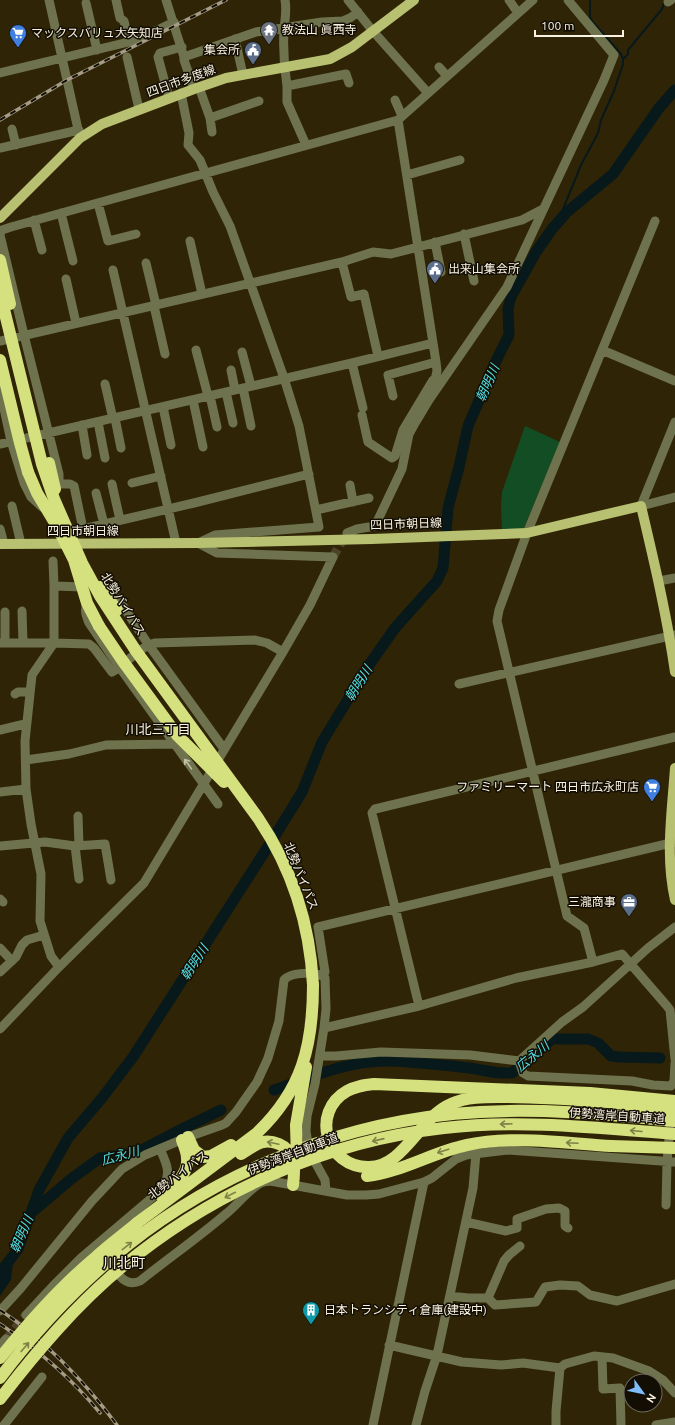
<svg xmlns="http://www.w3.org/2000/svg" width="675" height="1425" font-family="Ubuntu,'Noto Sans JP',sans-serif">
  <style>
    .park { fill: #134d23 }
    .water { fill: #07191a }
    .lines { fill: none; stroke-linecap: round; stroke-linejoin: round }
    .stream { stroke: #07191a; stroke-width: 2 }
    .river { stroke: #07191a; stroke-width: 11 }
    .minor-tunnel { stroke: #4e4328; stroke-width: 9; stroke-dasharray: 9 4.5; stroke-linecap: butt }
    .minor { stroke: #6e734e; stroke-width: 9 }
    .major { stroke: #b8c171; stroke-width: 10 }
    .highway { stroke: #d5e07e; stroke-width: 12 }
    .rail-casing { stroke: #a59c86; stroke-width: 3.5 }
    .rail { stroke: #130e04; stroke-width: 2; stroke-dasharray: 6; stroke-linecap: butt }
    .highway-bridge { stroke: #d5e07e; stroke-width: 12 }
    .oneway { stroke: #c1bfa6 }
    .oneway2 { stroke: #7e8247 }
    .labels { text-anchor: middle; stroke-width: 3; stroke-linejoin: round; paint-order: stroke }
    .poi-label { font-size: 12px; fill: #f9f2e1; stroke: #130e04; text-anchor: start }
    .street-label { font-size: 12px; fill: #f9f2e1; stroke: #130e04 }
    .water-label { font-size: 13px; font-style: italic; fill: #4fe1e7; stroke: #130e04 }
    .neighbourhood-label { font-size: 13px; fill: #f9f2e1; stroke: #130e04 }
    .quarter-label { font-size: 14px; fill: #f9f2e1; stroke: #130e04 }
  </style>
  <rect width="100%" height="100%" fill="#302407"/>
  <path class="park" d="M525,426L560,442L523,530H502L501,506L502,492Z"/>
  <path class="water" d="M18,1249L13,1262L11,1280L0,1296V1270Z"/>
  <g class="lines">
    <path class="stream" d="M623,59L628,54V50L662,9L664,3
      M557,224L581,165L598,133L601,120L614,91L623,64V59L621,54L592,21L590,17V0"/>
    <path class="river" d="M274,1090C311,1077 349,1060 390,1061C416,1062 443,1065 469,1068C483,1070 497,1074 512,1073L552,1039H588L598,1043L611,1056L619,1057L660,1058
      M31,1213L71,1179L100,1158L136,1153L182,1129L221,1110
      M0,1273L18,1249L39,1190L68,1138L102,1098L133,1057L276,834L302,792L322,742L369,665L395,628L437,581L443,568L448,508L459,467L468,426L496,361L509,335L508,309L511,297L536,252L552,229L567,212L613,174L659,108L675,90"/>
    <path class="minor-tunnel" d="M333,557L346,534
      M6,1339L26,1315"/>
    <path class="minor" d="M49,0L80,138
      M116,0L120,18L124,21L129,42
      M166,0L184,57V60L194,89
      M285,0C287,10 285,19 284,29C283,48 284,67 287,86L346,74L349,83
      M348,0L372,30L428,93
      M509,0L518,13
      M668,2L671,0
      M86,3L97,50
      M235,39L243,75
      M127,57L139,109
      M184,57L256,32L322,22L343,21L350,18L358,12
      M439,67L447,76
      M0,73L137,40L174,22
      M287,86V102L306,145
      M199,87L210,118
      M181,93L189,133L188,145L200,160L213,192L230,226L284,378L299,426L319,527L215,535L198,543
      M169,98L158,57L160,53L182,47
      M395,100L402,116
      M398,120L436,362L437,371L433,389
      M12,129L16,145
      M212,132L210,118L259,101
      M0,148L79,130
      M407,175L460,160
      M98,203L108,241L136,234
      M61,213L73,261
      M34,220L42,250
      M0,234L2,230L11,227L398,120L533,0
      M464,234L474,281
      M0,235L24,335L59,474V484L56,487
      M190,241L202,294
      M435,242L441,272
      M342,262L351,297L364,294L378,356
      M146,263L156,305
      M113,270L176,543
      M66,279L76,323
      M154,306L165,354
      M0,341L342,262L373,252L391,254L522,220L543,209
      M196,350L208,396
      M602,350L675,381
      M242,352L251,386
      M352,363L363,408
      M231,370L235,390
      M105,384L113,419
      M243,388L251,426
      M0,390L11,441L24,483L31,497L42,507
      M226,392L233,423
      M210,396L217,427
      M393,396L388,375L436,362
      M193,400L203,447
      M163,407L171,445
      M362,415L368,442L392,458L395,456L403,430L433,380
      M115,418L121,448
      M98,422L105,458
      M82,425L87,455
      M0,444L352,363L433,343
      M132,483L161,476
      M59,484H70L74,486L83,529L194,503L309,474
      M112,484L120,520
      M350,485L353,502
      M96,493L104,524
      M12,506L21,544
      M641,506L675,422
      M641,506L675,497
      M316,510L369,498
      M0,529L4,544
      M347,533L357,529L375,526L402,469L409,434L414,425L429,400L507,287L604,80L614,55L568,0
      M53,561L54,586
      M659,581L675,578
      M102,589L116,597L121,603L148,644L224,749
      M87,603C84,611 86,615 89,623L120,668L218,804
      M22,611L23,643
      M0,643H54L89,644L94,648L112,672C127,664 138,647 155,643L255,640L267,643L283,652
      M5,643V612
      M459,684L675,635
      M15,694L18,692H29
      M0,730L25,724
      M26,760L69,754L106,745L174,744
      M0,792L26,789
      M78,816L79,846
      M0,846L45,842L75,846L105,844L111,880
      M75,846L79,879
      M0,899L3,902
      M0,948L12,961
      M593,962L584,928L567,916L497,621L499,610L527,533L655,221
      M59,967L51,956L40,921L41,874L31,824L26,789L25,741L32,675L54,643V586L83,587
      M0,972L16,957L22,945L27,940L44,935
      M323,976L325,972L318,927L675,842
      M419,1006L372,813L375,809L675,737
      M324,1028L419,1006L516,978L593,962L622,954L667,1006L670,1010L675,1059
      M0,1029L59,967L144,883L283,652L310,605L333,557L217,553L198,543
      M320,1056H336L381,1052L470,1055L519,1061L562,1022L583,1007L648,948L675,927
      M519,1061L523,1073L528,1076L632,1081L653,1085L671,1086L674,1081L675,1063
      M666,1205L667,1162L671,1115
      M466,1222L506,1231L517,1228V1219L546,1209L559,1208L565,1211V1226L568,1228
      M112,1267C119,1276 127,1287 140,1281C169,1258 199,1237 227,1213C236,1206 251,1187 261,1183C266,1181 271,1181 276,1182L347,1195H366L379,1194L424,1182L432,1178L456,1159L466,1155L507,1150L675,1162
      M450,1296L468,1298H488L495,1305L536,1302L545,1287L560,1285L578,1286L590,1295L617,1301L675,1284
      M488,1298L504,1261L509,1255L520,1246
      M0,1311L21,1288L92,1201L122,1169L145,1155L188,1137L222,1125L226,1123L236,1112L257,1082L268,1058L279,1021L284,980C290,972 319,971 325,978L326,1009L324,1028L315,1084L307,1116L306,1131L309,1151L325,1180L326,1191
      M26,1315L53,1286L81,1258L160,1191C172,1175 168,1166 160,1149
      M389,1345L462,1362L501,1365L523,1363L560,1368
      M0,1346L6,1339
      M602,1357L603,1389L620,1388L621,1425
      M4,1425L42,1377
      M373,1425L424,1182
      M416,1425L425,1391L437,1355L473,1188L476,1153
      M556,1425V1411L560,1368L565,1364L594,1356L613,1358L649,1371L663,1380L675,1393
      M656,1425L675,1422"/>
    <path class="major" d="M0,218L80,138L102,124L194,89L226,78L330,59L352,47L414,0
      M0,544L198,543L372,539L527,533L641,506C654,561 667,616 675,672
      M675,768C672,812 665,856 675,900"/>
    <path class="highway" d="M49,463L55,489
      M28,472L37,493L58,528L74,560L87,603L99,626
      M100,587L117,610
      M619,1103C582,1100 545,1097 507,1097C489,1097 468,1096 451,1104C420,1117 404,1167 369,1167C326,1168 310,1112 347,1091C356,1086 364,1085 374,1084L590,1093L675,1101
      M188,1137L194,1150L203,1157L211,1156L231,1145
      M241,1154C248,1150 255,1144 263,1142C268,1141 274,1142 279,1144C296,1151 295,1169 293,1185
      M297,1160L296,1125L306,1067
      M367,1176C402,1172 433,1152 467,1145C512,1135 564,1143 611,1146
      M162,1197C172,1187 189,1175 187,1158C187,1152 184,1146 182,1140
      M137,1223L257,1133C302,1090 313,1046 313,985"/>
    <g class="rail-casing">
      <path id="rail" d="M0,120L67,80L226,0
        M0,1310C46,1341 84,1381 117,1425
        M0,1324C37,1349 72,1379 100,1413"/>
    </g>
    <use href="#rail" class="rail"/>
    <path class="highway-bridge" d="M0,260L10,304
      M0,293L42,464L54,499L82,563L100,596L136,651L258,818C292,868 310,925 313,985
      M0,360L20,443L28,472
      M99,626L122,660L177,735L224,782
      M619,1103L675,1111
      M611,1146L675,1148
      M0,1358C29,1322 61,1286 97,1256C110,1244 124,1234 137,1223
      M0,1378C33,1334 71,1293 112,1258C214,1171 347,1119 480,1112C545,1108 610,1115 675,1121
      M0,1399C37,1351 76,1305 123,1266C214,1191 327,1141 444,1128C521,1119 598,1128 675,1134"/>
  </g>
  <defs><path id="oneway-shaft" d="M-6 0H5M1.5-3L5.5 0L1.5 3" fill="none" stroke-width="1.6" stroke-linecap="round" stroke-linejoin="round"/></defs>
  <use class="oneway" href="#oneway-shaft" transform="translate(188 764) rotate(-126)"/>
  <g class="oneway2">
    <use href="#oneway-shaft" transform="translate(506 1124) rotate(178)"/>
    <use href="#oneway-shaft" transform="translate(636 1131) rotate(-175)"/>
    <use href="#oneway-shaft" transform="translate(378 1140) rotate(167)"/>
    <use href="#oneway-shaft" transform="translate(273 1143) rotate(-168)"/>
    <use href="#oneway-shaft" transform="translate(572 1143) rotate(-177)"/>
    <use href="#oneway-shaft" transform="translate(443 1151) rotate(162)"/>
    <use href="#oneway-shaft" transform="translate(230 1195) rotate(153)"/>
    <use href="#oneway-shaft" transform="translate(127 1246) rotate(-38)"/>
    <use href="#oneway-shaft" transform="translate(25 1347) rotate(-50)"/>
  </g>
  <defs>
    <g id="temple-pin" transform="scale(0.9)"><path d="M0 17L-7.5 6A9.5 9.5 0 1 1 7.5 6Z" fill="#6b7280" stroke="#130e04"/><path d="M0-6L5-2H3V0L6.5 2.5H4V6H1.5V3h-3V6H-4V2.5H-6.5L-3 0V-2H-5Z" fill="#fff"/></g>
    <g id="supermarket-pin" transform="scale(0.9)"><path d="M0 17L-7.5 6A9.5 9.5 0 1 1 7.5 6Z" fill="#3f7fe0" stroke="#130e04"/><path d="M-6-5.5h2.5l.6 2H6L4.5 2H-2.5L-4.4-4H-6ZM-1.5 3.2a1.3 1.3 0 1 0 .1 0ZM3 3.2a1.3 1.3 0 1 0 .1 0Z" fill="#fff"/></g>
    <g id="civic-pin" transform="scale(0.9)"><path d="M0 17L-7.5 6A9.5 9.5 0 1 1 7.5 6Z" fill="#5c6f8a" stroke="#130e04"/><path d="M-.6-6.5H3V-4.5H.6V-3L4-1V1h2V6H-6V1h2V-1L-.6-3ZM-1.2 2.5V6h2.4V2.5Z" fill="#fff"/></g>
    <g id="office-pin" transform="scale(0.9)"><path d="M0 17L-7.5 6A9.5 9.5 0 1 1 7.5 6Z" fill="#5c6f8a" stroke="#130e04"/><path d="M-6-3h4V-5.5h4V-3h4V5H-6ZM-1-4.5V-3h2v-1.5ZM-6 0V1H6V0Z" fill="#fff"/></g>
    <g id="building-pin" transform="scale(0.9)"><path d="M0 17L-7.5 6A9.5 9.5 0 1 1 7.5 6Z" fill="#0f9aa8" stroke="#130e04"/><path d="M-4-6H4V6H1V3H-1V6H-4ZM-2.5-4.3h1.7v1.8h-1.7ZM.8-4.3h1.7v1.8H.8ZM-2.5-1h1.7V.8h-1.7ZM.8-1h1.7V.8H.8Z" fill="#fff"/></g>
  </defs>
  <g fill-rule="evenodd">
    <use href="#temple-pin" x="269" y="30"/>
    <use href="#supermarket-pin" x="18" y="33"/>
    <use href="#civic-pin" x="253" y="50"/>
    <use href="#civic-pin" x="435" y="269"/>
    <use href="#supermarket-pin" x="652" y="787"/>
    <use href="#office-pin" x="629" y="902"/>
    <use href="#building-pin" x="311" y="1310"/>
  </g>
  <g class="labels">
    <g class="poi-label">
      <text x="282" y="34">教法山 眞西寺</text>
      <text x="31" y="37">マックスバリュ大矢知店</text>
      <text x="240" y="54" text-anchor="end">集会所</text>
      <text x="448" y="273">出来山集会所</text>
      <text x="639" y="791" text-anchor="end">ファミリーマート 四日市広永町店</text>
      <text x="616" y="906" text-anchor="end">三瀧商事</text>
      <text x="324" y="1314">日本トランシティ倉庫(建設中)</text>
    </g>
    <g class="street-label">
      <text transform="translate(181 81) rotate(-20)" y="4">四日市多度線</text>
      <text transform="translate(406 524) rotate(-2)" y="4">四日市朝日線</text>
      <text x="83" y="535">四日市朝日線</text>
      <text transform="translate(123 604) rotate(58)" y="4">北勢バイパス</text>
      <text transform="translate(301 876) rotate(68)" y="4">北勢バイパス</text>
      <text transform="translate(617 1116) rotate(4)" y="4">伊勢湾岸自動車道</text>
      <text transform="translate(293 1154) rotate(-21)" y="4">伊勢湾岸自動車道</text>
      <text transform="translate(178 1175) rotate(-37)" y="4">北勢バイパス</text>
    </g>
    <g class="water-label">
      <text transform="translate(487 383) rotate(-66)" y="5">朝明川</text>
      <text transform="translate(358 683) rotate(-58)" y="5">朝明川</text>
      <text transform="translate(194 962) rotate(-57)" y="5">朝明川</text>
      <text transform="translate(532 1056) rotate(-40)" y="5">広永川</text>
      <text transform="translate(120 1155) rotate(-15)" y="5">広永川</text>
      <text transform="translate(21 1234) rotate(-67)" y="5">朝明川</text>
    </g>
    <g class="neighbourhood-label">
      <text x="158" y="734">川北三丁目</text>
    </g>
    <g class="quarter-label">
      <text x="124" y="1268">川北町</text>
    </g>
  </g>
  <g transform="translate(643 1393) rotate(123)"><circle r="19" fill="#130e04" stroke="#6f695c"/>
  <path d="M0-3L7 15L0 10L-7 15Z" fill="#7fbdfa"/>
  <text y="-6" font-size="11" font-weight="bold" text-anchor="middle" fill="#f9f2e1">N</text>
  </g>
  <path d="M535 30v6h88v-6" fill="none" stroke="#f9f2e1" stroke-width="2"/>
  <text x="541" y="30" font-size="12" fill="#f9f2e1" stroke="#130e04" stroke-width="3" paint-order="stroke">100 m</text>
</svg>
